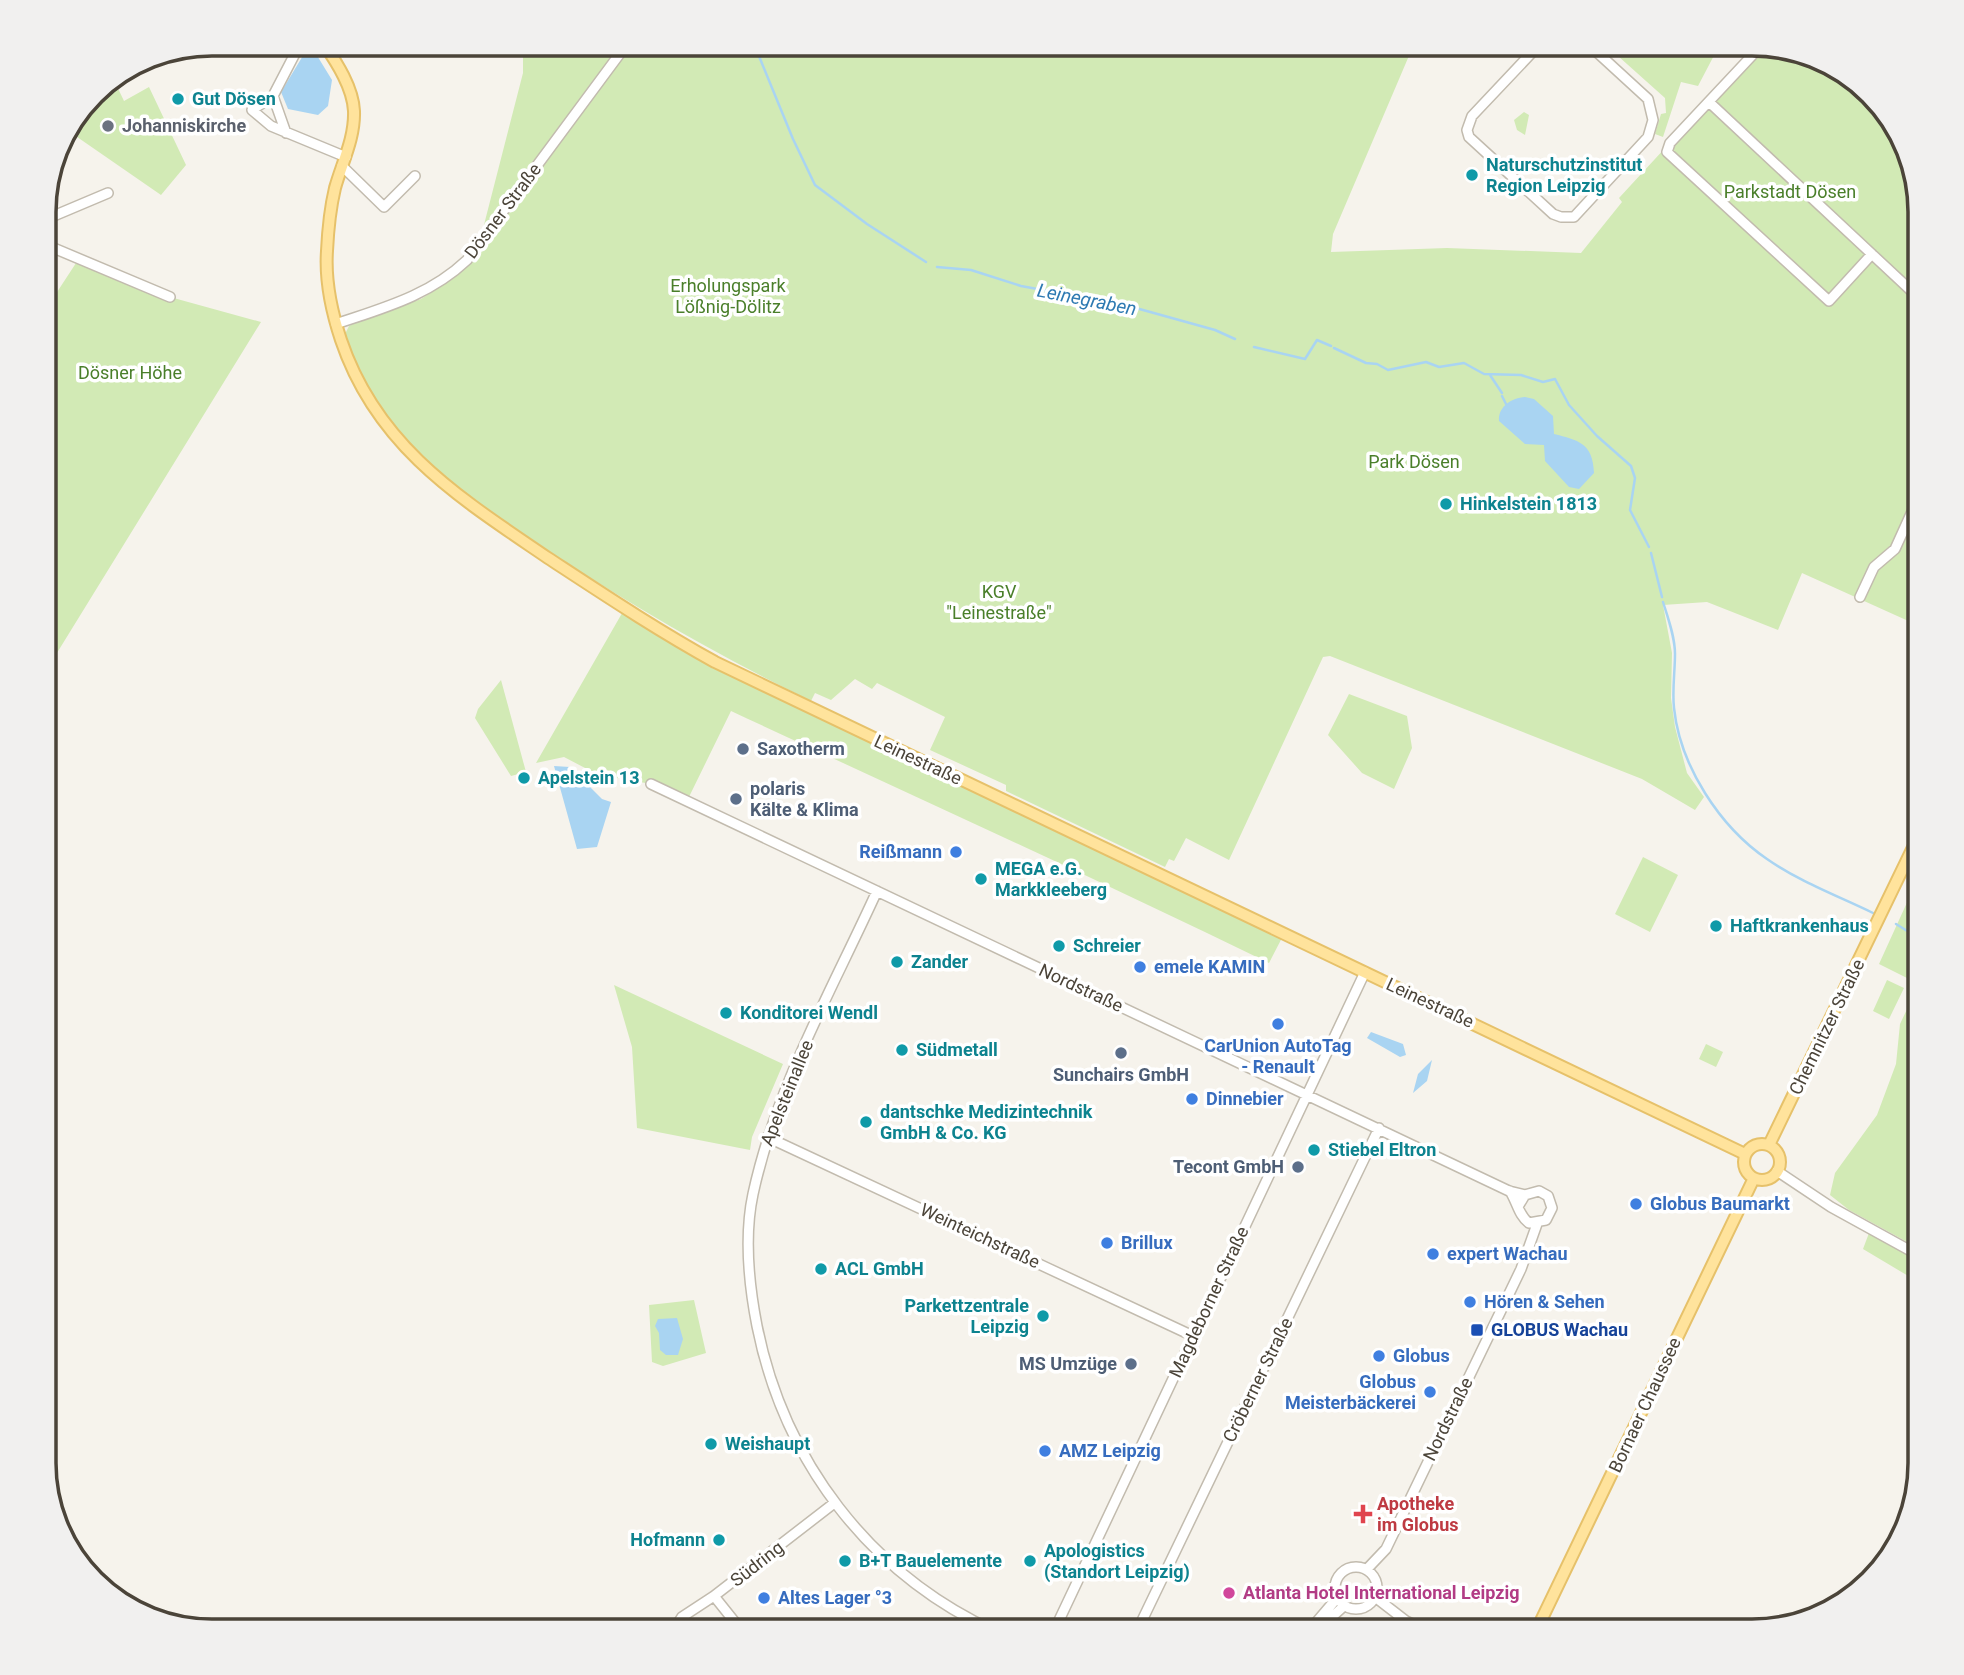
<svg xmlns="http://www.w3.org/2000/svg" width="1964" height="1675" font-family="Roboto,sans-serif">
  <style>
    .green { fill: #d2eab5 }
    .water { fill: #a9d4f2 }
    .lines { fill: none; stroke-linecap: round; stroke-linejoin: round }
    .stream { stroke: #a9d4f2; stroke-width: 2.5 }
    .minor-casing { stroke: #c2bbae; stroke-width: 12 }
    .major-casing { stroke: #e6c16a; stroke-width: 14 }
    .minor { stroke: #fff; stroke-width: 9 }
    .major { stroke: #ffe39c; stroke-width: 10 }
    .culture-dot { fill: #0f9aa8; stroke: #fff; stroke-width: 2.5 }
    .worship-dot { fill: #6b7280; stroke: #fff; stroke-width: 2.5 }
    .service-dot { fill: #5c6f8a; stroke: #fff; stroke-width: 2.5 }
    .shop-dot { fill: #3f7fe0; stroke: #fff; stroke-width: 2.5 }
    .transit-dot { fill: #1a4fb4; stroke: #fff; stroke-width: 2.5 }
    .health-dot { fill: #e0444e; stroke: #fff; stroke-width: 2.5 }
    .hotel-dot { fill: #d1479c; stroke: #fff; stroke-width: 2.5 }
    .labels { text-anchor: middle; stroke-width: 7; stroke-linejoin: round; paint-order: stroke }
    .culture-label { font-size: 18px; font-weight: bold; fill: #0d838f; stroke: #fff; text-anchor: start }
    .worship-label { font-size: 18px; font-weight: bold; fill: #5b616d; stroke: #fff; text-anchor: start }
    .park-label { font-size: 18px; fill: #4a7f2a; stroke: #fff }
    .street-label { font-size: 18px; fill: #4b4439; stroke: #fff }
    .service-label { font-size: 18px; font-weight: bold; fill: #4e5e75; stroke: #fff; text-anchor: start }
    .shop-label { font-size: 18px; font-weight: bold; fill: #366cbe; stroke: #fff; text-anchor: start }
    .transit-label { font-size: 18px; font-weight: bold; fill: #164399; stroke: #fff; text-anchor: start }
    .health-label { font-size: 18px; font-weight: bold; fill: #be3a42; stroke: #fff; text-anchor: start }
    .hotel-label { font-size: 18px; font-weight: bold; fill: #b23c85; stroke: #fff; text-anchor: start }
    .water-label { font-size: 19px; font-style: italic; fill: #2e7ab2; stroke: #fff }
    .rim { fill: none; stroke: #4b4439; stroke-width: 3.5 }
  </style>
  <rect width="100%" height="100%" fill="#f6f3ec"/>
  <path class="green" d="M523,44H1414L1333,234L1331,252L1447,248L1581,253L1622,202L1619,198L1760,45L1816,56L1863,86L1907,147L1920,212V613L1915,624L1802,573L1778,630L1707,602L1663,605L1672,653L1671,698L1675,727L1687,773L1704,797L1695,810L1642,779L1330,656L1323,657L1229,860L1186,838L1174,861L1169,859L1165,867L1006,791V785L930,750L945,717L877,683L872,689L855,679L831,700L815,693L811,701C709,651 614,596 521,532C486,508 448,485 418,455C386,424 352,379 345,334L349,326L357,322L421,299L454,278L477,252L523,73Z
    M1622,44H1720L1698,86L1681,82L1663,137L1655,134L1661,114L1666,113L1665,98L1618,56Z
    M113,78L124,101L149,87L186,165L161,195L67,130L101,86Z
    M1524,112L1529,115L1525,135L1517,130L1514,120Z
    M78,260L170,297L261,322L44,674V312Z
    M625,608L669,637L1284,934L1269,963C1091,876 911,795 731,711L687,801L651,784L618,778L608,780L564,757L536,763Z
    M501,680L526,772L511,776L475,718L478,709Z
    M1349,694L1407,716L1412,748L1394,789L1362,773L1328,735Z
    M1643,857L1678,875L1650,932L1615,914Z
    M1920,874V1249L1849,1210L1830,1195L1835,1173L1877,1115L1896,1064L1900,1024L1919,984L1879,964Z
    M1887,980L1904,988L1889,1019L1873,1011Z
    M614,985L783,1064L752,1137L750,1150L637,1128L632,1047Z
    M1706,1044L1723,1052L1716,1067L1699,1059Z
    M1869,1233L1920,1261V1283L1863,1249Z
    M694,1300L706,1353L663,1366L652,1362L649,1305Z"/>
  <path class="water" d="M313,49L332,80L328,106L318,115L288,109L281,92L304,54Z
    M1525,397L1534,399L1553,416L1554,434C1578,440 1593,443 1594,473L1579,489L1569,487L1545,461L1544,445L1525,444L1499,421C1498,407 1511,398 1525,397Z
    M554,766L570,767L602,799L611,802L597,847L577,849Z
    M1371,1032L1403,1044L1406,1055L1400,1057L1367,1038Z
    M1432,1060L1427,1081L1413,1093L1418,1074Z
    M677,1318L683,1339L678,1355H666L660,1350L659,1333L655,1326L658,1319Z"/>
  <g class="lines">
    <path class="stream" d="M754,44L793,139L815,185L867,224L926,262
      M937,267L971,270L1021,286L1125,305L1215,330L1235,339
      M1254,347L1305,359L1317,340L1331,346
      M1334,348L1366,363L1377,364L1388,370L1426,362L1439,367L1464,363L1484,374L1521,375L1543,382L1555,379L1569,405L1597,436L1631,466L1635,478L1630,510L1649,547
      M1490,375L1502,393
      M1502,396L1506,404
      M1651,553L1662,597
      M1663,602C1668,618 1675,637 1675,654C1675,672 1672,690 1674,708C1680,766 1720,827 1767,859C1800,882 1838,896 1873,913
      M1896,924L1920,939"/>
    <g class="minor-casing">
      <path id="minor" d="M300,44L273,96L252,110L271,126L346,157
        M1540,44L1472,116L1467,130L1469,137L1553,214L1561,217H1574L1648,137L1653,120L1648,99L1588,44
        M1761,46L1670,143L1667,152L1829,301L1872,254
        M273,96L286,133
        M1709,102L1920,299
        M342,166L384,207L415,176
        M44,220L108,193
        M44,244L170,297
        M336,324C383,308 429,296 467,260L627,44
        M1860,597L1874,567L1895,549L1920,494
        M651,784L1509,1191L1525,1195
        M877,891C832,990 776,1087 753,1194C744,1236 749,1285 757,1326C784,1461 869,1573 994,1631
        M767,1137L1193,1336
        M1777,1171L1831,1207L1920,1256
        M1510,1191C1517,1202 1519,1216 1529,1223L1546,1220L1552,1208L1548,1196L1539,1191L1525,1195L1519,1205
        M1335 1588a21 21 0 1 1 42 0a21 21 0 1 1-42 0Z
        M1367,1569L1386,1549L1521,1269L1537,1224
        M1375,1597L1406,1621L1427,1631
        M673,1631L682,1617L714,1596
        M742,1631L714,1596L833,1504
        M1054,1631L1365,972
        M1137,1631L1379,1128
        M1309,1631L1337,1598
        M1316,1631L1344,1606"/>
    </g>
    <g class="major-casing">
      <path id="major" d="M324,44C337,63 353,88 354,111C355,138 342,163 335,188C330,209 328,230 327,251C325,280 332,313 341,340C377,447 460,498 548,558C603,594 657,630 715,662L1745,1154
        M1744 1162a18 18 0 1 1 36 0a18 18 0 1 1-36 0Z
        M1769,1145L1920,833
        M1536,1631L1754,1178"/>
    </g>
    <use href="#minor" class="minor"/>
    <use href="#major" class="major"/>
  </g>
  <g class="culture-dot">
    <circle cx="178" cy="99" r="7"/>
    <circle cx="1472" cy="175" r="7"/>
    <circle cx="1446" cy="504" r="7"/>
    <circle cx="524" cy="778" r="7"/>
    <circle cx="981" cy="879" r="7"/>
    <circle cx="1716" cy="926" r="7"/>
    <circle cx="1059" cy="946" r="7"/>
    <circle cx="897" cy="962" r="7"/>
    <circle cx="726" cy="1013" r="7"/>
    <circle cx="902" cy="1050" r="7"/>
    <circle cx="866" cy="1122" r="7"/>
    <circle cx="1314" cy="1150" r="7"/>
    <circle cx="821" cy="1269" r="7"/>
    <circle cx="1043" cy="1316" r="7"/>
    <circle cx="711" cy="1444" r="7"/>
    <circle cx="719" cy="1540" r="7"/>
    <circle cx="845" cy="1561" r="7"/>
    <circle cx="1030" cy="1561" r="7"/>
  </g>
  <circle class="worship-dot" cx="108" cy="126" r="7"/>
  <g class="service-dot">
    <circle cx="743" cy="749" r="7"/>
    <circle cx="736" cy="799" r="7"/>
    <circle cx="1121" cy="1053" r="7"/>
    <circle cx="1298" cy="1167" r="7"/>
    <circle cx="1131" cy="1364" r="7"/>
  </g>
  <g class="shop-dot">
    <circle cx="956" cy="852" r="7"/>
    <circle cx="1140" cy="967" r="7"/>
    <circle cx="1278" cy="1024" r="7"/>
    <circle cx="1192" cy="1099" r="7"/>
    <circle cx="1636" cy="1204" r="7"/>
    <circle cx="1107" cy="1243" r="7"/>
    <circle cx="1433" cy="1254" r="7"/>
    <circle cx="1470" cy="1302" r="7"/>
    <circle cx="1379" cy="1356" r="7"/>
    <circle cx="1430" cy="1392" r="7"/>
    <circle cx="1045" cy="1451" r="7"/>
    <circle cx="764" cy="1598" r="7"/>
  </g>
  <rect class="transit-dot" x="1470" y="1323" width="14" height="14" rx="3.5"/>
  <path class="health-dot" d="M1359.5 1503.5h7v7h7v7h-7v7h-7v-7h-7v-7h7z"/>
  <circle class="hotel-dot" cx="1229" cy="1593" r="7"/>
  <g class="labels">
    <g class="culture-label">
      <text x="192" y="105">Gut Dösen</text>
      <text x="1486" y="171">Naturschutzinstitut<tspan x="1486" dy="21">Region Leipzig</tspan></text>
      <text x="1460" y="510">Hinkelstein 1813</text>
      <text x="538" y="784">Apelstein 13</text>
      <text x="995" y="875">MEGA e.G.<tspan x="995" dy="21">Markkleeberg</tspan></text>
      <text x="1730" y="932">Haftkrankenhaus</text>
      <text x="1073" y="952">Schreier</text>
      <text x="911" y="968">Zander</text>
      <text x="740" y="1019">Konditorei Wendl</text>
      <text x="916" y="1056">Südmetall</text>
      <text x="880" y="1118">dantschke Medizintechnik<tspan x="880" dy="21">GmbH &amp; Co. KG</tspan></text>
      <text x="1328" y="1156">Stiebel Eltron</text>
      <text x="835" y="1275">ACL GmbH</text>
      <text x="1029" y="1312" text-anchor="end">Parkettzentrale<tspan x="1029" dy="21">Leipzig</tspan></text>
      <text x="725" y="1450">Weishaupt</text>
      <text x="705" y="1546" text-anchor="end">Hofmann</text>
      <text x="1044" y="1557">Apologistics<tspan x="1044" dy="21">(Standort Leipzig)</tspan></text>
      <text x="859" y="1567">B+T Bauelemente</text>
    </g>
    <g class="worship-label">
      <text x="122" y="132">Johanniskirche</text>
    </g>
    <g class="park-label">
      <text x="1790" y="198">Parkstadt Dösen</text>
      <text x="728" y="292">Erholungspark<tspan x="728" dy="21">Lößnig-Dölitz</tspan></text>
      <text x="130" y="379">Dösner Höhe</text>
      <text x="1414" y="468">Park Dösen</text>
      <text x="999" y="598">KGV<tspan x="999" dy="21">"Leinestraße"</tspan></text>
    </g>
    <g class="street-label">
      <text transform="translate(503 211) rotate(-53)" y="6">Dösner Straße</text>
      <text transform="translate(918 760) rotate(25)" y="6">Leinestraße</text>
      <text transform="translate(1081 988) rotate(25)" y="6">Nordstraße</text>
      <text transform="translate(1430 1003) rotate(25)" y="6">Leinestraße</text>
      <text transform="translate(1827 1027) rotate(-64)" y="6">Chemnitzer Straße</text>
      <text transform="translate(787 1093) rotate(-68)" y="6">Apelsteinallee</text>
      <text transform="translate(980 1236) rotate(25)" y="6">Weinteichstraße</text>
      <text transform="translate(1209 1302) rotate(-65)" y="6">Magdeborner Straße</text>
      <text transform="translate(1258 1380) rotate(-64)" y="6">Cröberner Straße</text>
      <text transform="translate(1645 1405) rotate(-65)" y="6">Bornaer Chaussee</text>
      <text transform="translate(1448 1419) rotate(-64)" y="6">Nordstraße</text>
      <text transform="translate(757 1564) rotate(-38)" y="6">Südring</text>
    </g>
    <g class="service-label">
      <text x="757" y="755">Saxotherm</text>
      <text x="750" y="795">polaris<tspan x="750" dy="21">Kälte &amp; Klima</tspan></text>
      <text x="1121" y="1081" text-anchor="middle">Sunchairs GmbH</text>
      <text x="1284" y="1173" text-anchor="end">Tecont GmbH</text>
      <text x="1117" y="1370" text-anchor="end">MS Umzüge</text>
    </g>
    <g class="shop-label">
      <text x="942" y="858" text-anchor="end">Reißmann</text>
      <text x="1154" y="973">emele KAMIN</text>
      <text x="1278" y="1052" text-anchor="middle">CarUnion AutoTag<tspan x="1278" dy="21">- Renault</tspan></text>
      <text x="1206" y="1105">Dinnebier</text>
      <text x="1650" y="1210">Globus Baumarkt</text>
      <text x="1121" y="1249">Brillux</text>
      <text x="1447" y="1260">expert Wachau</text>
      <text x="1484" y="1308">Hören &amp; Sehen</text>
      <text x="1393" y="1362">Globus</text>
      <text x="1416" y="1388" text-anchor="end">Globus<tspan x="1416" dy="21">Meisterbäckerei</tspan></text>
      <text x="1059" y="1457">AMZ Leipzig</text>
      <text x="778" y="1604">Altes Lager °3</text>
    </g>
    <g class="transit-label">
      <text x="1491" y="1336">GLOBUS Wachau</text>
    </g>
    <g class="health-label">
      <text x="1377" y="1510">Apotheke<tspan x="1377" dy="21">im Globus</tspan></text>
    </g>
    <g class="hotel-label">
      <text x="1243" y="1599">Atlanta Hotel International Leipzig</text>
    </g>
    <g class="water-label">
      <text transform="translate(1087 299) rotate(11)" y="7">Leinegraben</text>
    </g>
  </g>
  <path d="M0 0H1964V1675H0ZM212 56H1752A156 156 0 0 1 1908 212V1463A156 156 0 0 1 1752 1619H212A156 156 0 0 1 56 1463V212A156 156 0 0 1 212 56Z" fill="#f1f0ef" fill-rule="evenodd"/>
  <path class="rim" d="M212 56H1752A156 156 0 0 1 1908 212V1463A156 156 0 0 1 1752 1619H212A156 156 0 0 1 56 1463V212A156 156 0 0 1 212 56Z"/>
</svg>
